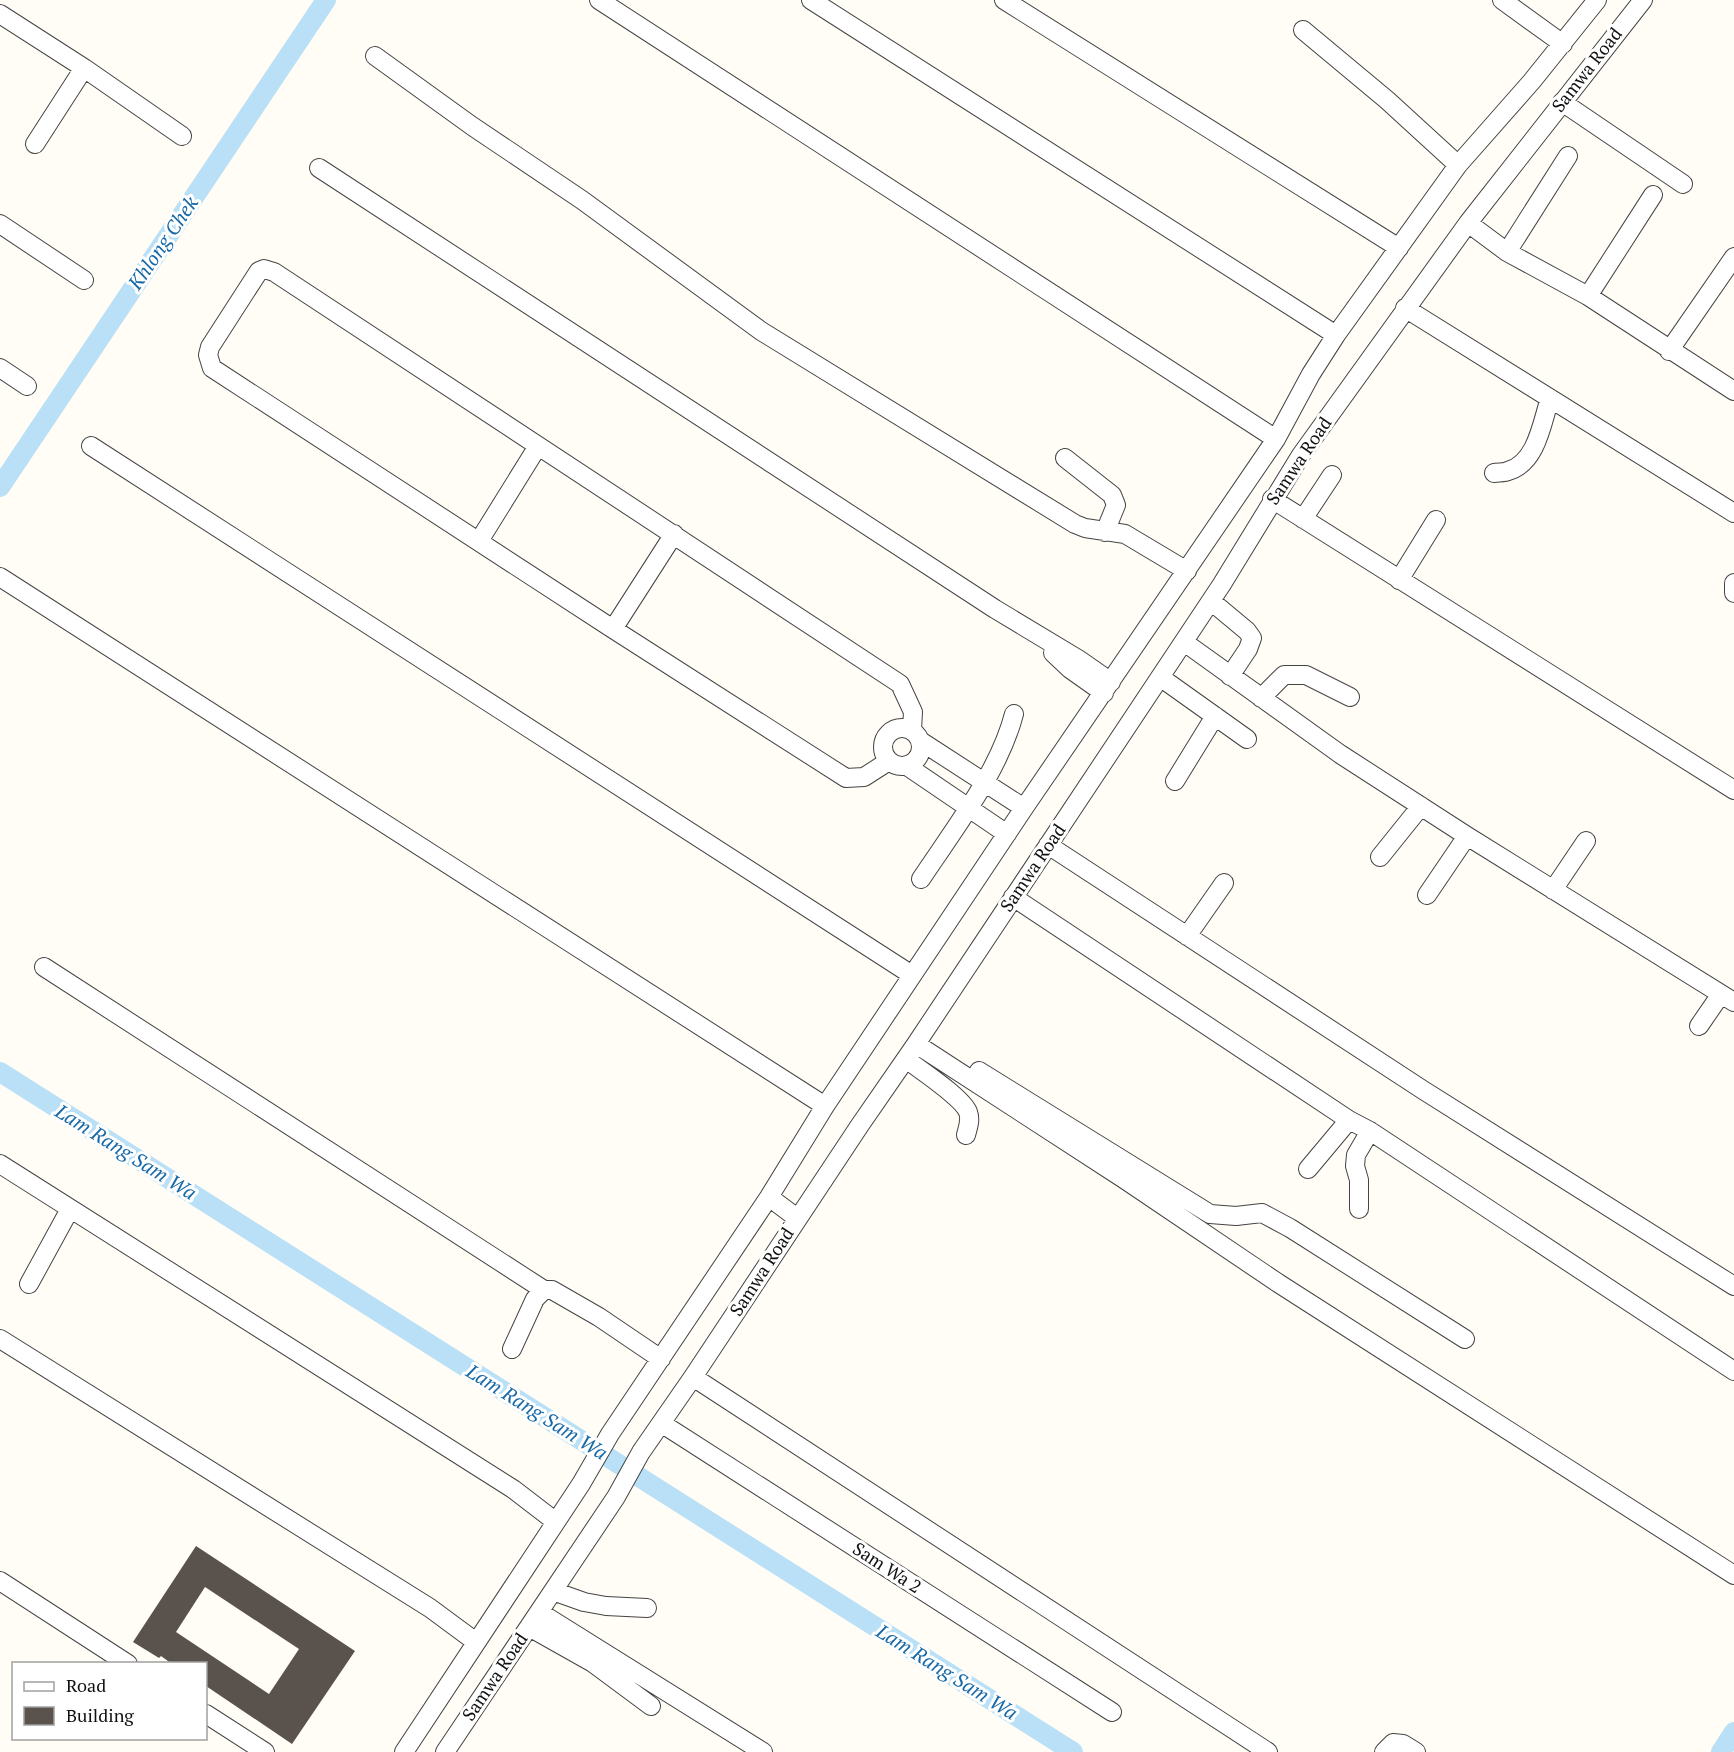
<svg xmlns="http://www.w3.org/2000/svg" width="1734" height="1752" font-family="'PT Serif',serif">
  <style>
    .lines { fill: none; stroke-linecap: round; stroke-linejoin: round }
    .canal { stroke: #b9e0f7; stroke-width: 20 }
    .building { fill: #5a524d; fill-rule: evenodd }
    .minor-casing { stroke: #444; stroke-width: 20 }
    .minor { stroke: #fff; stroke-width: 18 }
    .labels { text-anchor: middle; stroke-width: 6; stroke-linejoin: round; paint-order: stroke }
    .street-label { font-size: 18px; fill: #111; stroke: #fff }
    .water-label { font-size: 20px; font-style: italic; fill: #1768a6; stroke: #fff }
  </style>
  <rect width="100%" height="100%" fill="#fffdf5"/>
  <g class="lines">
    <path class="canal" d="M0,487L326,0
      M0,1072L1073,1752
      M1721,1752L1734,1732"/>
  </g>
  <path class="building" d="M196,1546L355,1651L292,1744L206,1686V1664H172L161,1656L159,1658L133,1642ZM205,1587L299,1649L269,1694L176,1632Z"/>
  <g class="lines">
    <g class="minor-casing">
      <path id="minor" d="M599,0L1276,439
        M811,0L1336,335
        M1004,0L1399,248
        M1502,0L1563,44
        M0,14L84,68L182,136
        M1303,30L1387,100L1458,165
        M375,56L472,126L582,200L761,331L1075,524L1085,528L1125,534L1187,571
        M1562,102L1683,184
        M35,144L84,68
        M319,168L995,609L1078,659L1111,682
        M1468,223L1507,252L1588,296L1734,391
        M0,224L84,280
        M1507,252L1568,156
        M1588,296L1653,195
        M1405,308L1734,513
        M1669,351L1734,257
        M0,368L27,386
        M91,446L912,975
        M1065,458L1112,495L1116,505L1105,532
        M1494,473C1498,472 1504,473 1508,471C1537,463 1542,422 1550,398
        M1272,499L1734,790
        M1303,519L1332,475
        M479,541L538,446
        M0,577L825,1106
        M1399,580L1436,520
        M1734,583V593
        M1211,601L1247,631L1252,638L1248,649L1230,676
        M613,629L674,534
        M1184,642L1340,754L1467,836L1734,1002
        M1053,653L1070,669L1104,693
        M1160,677L1247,739
        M1261,698L1284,675H1306L1350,697
        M883 747a19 19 0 1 1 38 0a19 19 0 1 1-38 0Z
        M922,742L1024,808
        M889,761L864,777L846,778L613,629L212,368L208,355L210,347L259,271L264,269L274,272L900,684L913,712L912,730
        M907,766L1007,834
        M1175,781L1215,716
        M1048,845L1423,1090L1734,1286
        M1380,857L1421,806
        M921,879C954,829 999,772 1014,714
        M1553,890L1586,841
        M1427,895L1467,836
        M1013,897L1349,1120L1370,1131L1734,1371
        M1187,936L1224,883
        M44,967L544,1290
        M1699,1026L1721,994
        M916,1044L1124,1179L1278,1283L1734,1575
        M906,1059C920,1070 962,1097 968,1112C971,1120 968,1127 966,1135
        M979,1071L1210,1214L1236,1216L1262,1213L1290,1228L1465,1339
        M0,1164L513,1489L556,1522
        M1308,1169L1349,1120
        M769,1197L797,1218
        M1359,1209V1180L1355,1166L1356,1155L1370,1131
        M29,1284L70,1209
        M0,1339L430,1608L476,1642
        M512,1349L535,1299L544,1290H552L599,1317L661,1359
        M693,1377L1268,1752
        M661,1423L1112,1712
        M0,1581L128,1664
        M553,1591L584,1602L606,1606L647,1608
        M539,1612L763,1752
        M529,1627L593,1663L651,1706
        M206,1714L265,1752
        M404,1752L581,1484L610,1434L769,1197L825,1106L1024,808L1276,439L1311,374L1336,335L1458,165L1532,81L1597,0
        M445,1752L616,1497L641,1452L693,1377L860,1125L916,1044L1222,584L1301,455L1468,223L1643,0
        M1384,1752L1393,1743L1403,1744L1416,1752"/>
    </g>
    <use href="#minor" class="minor"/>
  </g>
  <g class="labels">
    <g class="street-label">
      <text transform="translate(1587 70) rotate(-52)" y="6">Samwa Road</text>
      <text transform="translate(1299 461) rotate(-56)" y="6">Samwa Road</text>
      <text transform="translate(1033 868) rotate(-56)" y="6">Samwa Road</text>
      <text transform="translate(762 1272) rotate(-57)" y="6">Samwa Road</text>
      <text transform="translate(887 1568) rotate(33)" y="6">Sam Wa 2</text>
      <text transform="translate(495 1677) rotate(-56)" y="6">Samwa Road</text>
    </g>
    <g class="water-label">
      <text transform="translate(163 243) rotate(-56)" y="7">Khlong Chek</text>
      <text transform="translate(126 1152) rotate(32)" y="7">Lam Rang Sam Wa</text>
      <text transform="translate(537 1412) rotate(32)" y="7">Lam Rang Sam Wa</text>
      <text transform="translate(947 1672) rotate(32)" y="7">Lam Rang Sam Wa</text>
    </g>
  </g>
  <rect x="12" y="1662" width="195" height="78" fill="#ffffff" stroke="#a0a0a0" stroke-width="1.5"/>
  <rect x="24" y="1682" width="30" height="9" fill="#ffffff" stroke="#a0a0a0" stroke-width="1.5"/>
  <text x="66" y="1692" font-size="18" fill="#111111">Road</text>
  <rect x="24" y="1707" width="30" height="18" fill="#5a524d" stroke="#a0a0a0" stroke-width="1.5"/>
  <text x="66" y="1722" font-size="18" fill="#111111">Building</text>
</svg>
